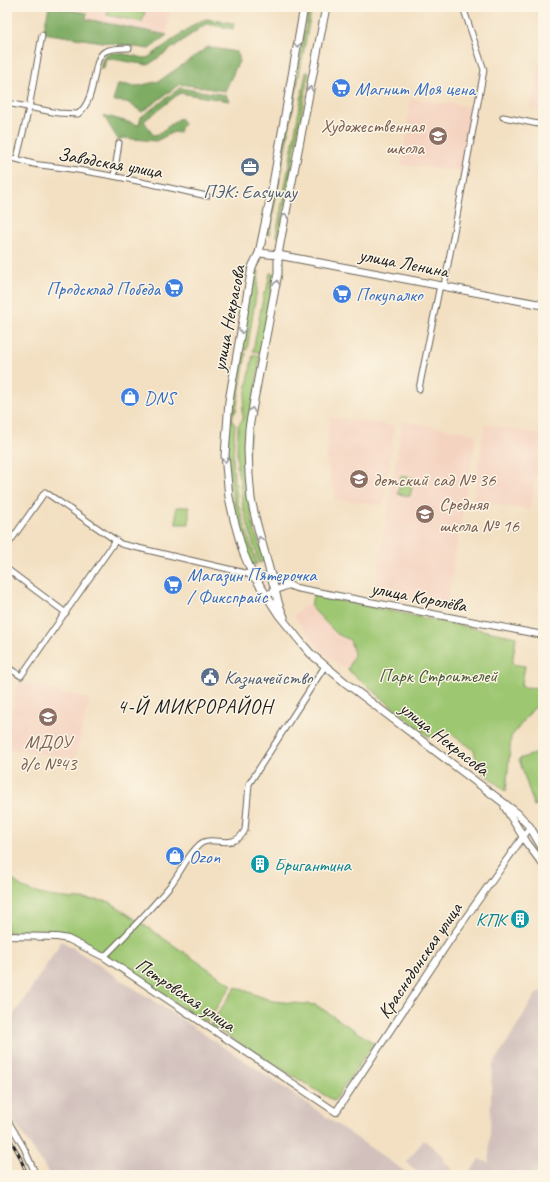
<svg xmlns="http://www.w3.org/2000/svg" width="550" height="1182" font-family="Caveat,sans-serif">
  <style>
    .built { fill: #f5d3c1 }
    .industrial { fill: #d1c0bc }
    .green { fill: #9ec772; stroke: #5d7247 }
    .forest { fill: #7eac64; stroke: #4d6440 }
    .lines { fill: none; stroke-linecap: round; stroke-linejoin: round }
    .minor-casing { stroke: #676156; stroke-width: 7 }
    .tertiary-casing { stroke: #676156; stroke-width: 8 }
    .secondary-casing { stroke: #676156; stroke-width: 9 }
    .minor { stroke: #fff; stroke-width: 5 }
    .tertiary { stroke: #fff; stroke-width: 6 }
    .secondary { stroke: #fff; stroke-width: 7 }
    .rail-casing { stroke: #1c1c1c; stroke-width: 3 }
    .rail { stroke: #fcf5e5; stroke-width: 1.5; stroke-dasharray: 4.5; stroke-linecap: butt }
    .oneway { stroke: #999 }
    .labels { text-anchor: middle; stroke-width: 3; stroke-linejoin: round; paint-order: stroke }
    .shop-label { font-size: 19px; fill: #366cbe; stroke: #fcf5e5; text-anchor: start }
    .education-label { font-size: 19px; fill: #785e54; stroke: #fcf5e5; text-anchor: start }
    .street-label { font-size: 19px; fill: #1c1c1c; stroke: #fcf5e5 }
    .service-label { font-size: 19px; fill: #4e5e75; stroke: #fcf5e5 }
    .park-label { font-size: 19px; fill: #4a583a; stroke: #fcf5e5 }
    .culture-label { font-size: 19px; fill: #0d838f; stroke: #fcf5e5; text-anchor: start }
    .neighbourhood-label { font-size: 20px; letter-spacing: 1px; fill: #1c1c1c; stroke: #fcf5e5 }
  </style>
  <rect width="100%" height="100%" fill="#fcf5e5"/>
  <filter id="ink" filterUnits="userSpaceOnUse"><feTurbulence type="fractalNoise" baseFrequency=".025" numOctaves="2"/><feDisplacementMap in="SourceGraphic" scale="8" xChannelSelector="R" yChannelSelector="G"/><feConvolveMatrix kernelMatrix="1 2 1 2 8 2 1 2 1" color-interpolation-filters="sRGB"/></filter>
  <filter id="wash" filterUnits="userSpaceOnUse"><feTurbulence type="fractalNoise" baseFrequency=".012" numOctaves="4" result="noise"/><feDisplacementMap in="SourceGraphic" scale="16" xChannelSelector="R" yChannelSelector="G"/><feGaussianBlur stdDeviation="0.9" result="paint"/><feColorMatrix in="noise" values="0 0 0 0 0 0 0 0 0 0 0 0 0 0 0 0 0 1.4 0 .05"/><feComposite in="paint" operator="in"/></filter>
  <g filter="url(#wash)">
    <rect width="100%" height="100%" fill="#f3e0c2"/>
    <path class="built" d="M57,7H172L166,34L87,19L88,12Z
      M543,51V111L530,108Z
      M411,99L476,107L464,171L402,165Z
      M541,136H543V180L534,178Z
      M330,417L395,426L383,505L335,499L327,460Z
      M403,421L476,434L446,608L373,595Z
      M485,424L543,435L530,510L473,500Z
      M307,604L337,636L349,641L353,654L347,669L329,658L305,631L294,615Z
      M18,682L89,699L75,759L7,748V734Z"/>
    <path class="industrial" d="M62,941L260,1071L410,1175H50L7,1111V1025Z
      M543,991V1175H464L466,1172L470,1173L479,1159L489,1163L492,1067L536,994Z
      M424,1140L444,1157L443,1160L457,1175H422L406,1162Z"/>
    <path class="green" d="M109,7H126L145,11L142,22L107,15Z
      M309,7H312L269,235L266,234Z
      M306,72L309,73L279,236H276Z
      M254,271H259L257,289L247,350L240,349Z
      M270,273L275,274L261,353L253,351L264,293L267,289Z
      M240,352L246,353L236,411L233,414L232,422L235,424L233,458L234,482L236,485L237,501L257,564L252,565C234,518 224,467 229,415C232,394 236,373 240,352Z
      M253,354L260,356L246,469V490L251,513L254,529L265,561L259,563L243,508L240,486L241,481C234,472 238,437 238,425C242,421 245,417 242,412Z
      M401,476L414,478L410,496L398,494Z
      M176,507H189V524H176Z
      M313,595L516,637L512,664L525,666L521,687L543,688V703L533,709L511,737L506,792L478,768L474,750L444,729L430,738L348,670L354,654L350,640L337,634L311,607Z
      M543,751V803L534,806L519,759Z
      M7,875C13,880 22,888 30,891C55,901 84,897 110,902L232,985L206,1023L67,933L7,932Z
      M236,987L272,1001L316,1005L374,1043L334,1101L210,1025Z"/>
    <path class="forest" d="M49,7L87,13L86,19L167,35L149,49L43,33Z
      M206,19L234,23L233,29L206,24L148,65L106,58L104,68H100C102,63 102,56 107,54C114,50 137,57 145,58L149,57L196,23Z
      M208,47L236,52L239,56V61L225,91L180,84L142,112L127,102L113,101L118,84L138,86L159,81Z
      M180,88L226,95L229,101L180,93L144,121L153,135L158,134L180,118L184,123L178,133L174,132L156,141L122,138L119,141L103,115L139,125L141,117Z"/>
  </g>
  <g filter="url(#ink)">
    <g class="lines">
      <g class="minor-casing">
        <path id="minor" d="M7,103L58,113L78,114C98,98 91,61 104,52C110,48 121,48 129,48
          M503,117L543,125
          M7,158C20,158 28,164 40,165C96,171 151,184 207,196
          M17,158L29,108L42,35
          M114,176L119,143
          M444,286L484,70L463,7
          M419,389L440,285
          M7,546L45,492L121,544L237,571L248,574L254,579
          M7,569L66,613
          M7,667L21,676L116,540
          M104,957C126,935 148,912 169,887C180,874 186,857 199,845C212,833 233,853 245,830L249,784L325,666
          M7,1119L24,1148L36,1175"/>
      </g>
      <g class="tertiary-casing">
        <path id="tertiary" d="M257,581C267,573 270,576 281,581C285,584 291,586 296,588L543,635
          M265,595C274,593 280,587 289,585
          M7,936L57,937L68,939L104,957L336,1112L450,940L530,827"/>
      </g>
      <g class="secondary-casing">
        <path id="secondary" d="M304,7L271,195L259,253L252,267L229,401L225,455L229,497L234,520L243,552L252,573L279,615L304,646L311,654L347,684L517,813L530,827L543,849
          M259,253L278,255L543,305
          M284,617L279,605L256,521L251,499L249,474L248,449L249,428L254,400L278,273V255L281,238L326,7
          M505,807L527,843L543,864"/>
      </g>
      <use href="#minor" class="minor"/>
      <use href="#tertiary" class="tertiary"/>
      <use href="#secondary" class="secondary"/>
      <g class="rail-casing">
        <path id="rail" d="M7,1133L20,1157L27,1175"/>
      </g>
      <use href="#rail" class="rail"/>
    </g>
    <defs><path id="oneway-chevron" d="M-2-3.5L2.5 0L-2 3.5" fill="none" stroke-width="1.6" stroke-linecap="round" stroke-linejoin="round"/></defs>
    <g class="oneway">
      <use href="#oneway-chevron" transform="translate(297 45) rotate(101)"/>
      <use href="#oneway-chevron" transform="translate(310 89) rotate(-79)"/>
      <use href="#oneway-chevron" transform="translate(285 216) rotate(-79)"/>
      <use href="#oneway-chevron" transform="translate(277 283) rotate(-79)"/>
      <use href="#oneway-chevron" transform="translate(242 331) rotate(99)"/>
      <use href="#oneway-chevron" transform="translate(252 410) rotate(-81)"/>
      <use href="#oneway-chevron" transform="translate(225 460) rotate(87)"/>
      <use href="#oneway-chevron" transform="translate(260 539) rotate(-104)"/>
    </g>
  </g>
  <defs>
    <g id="supermarket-disc" transform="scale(1)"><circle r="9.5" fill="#3f7fe0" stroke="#fcf5e5"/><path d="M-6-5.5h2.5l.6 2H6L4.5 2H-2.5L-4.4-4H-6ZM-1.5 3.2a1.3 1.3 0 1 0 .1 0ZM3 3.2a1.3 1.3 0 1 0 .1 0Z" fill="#fff"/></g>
    <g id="university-disc" transform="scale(1)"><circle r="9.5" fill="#8d6e63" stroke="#fcf5e5"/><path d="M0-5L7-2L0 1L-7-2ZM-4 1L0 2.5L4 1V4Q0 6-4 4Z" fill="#fff"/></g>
    <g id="office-disc" transform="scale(1)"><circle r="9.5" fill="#5c6f8a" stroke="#fcf5e5"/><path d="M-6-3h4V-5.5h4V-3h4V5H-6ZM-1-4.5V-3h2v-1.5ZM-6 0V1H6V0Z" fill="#fff"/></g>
    <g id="shop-disc" transform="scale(1)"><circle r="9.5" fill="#3f7fe0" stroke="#fcf5e5"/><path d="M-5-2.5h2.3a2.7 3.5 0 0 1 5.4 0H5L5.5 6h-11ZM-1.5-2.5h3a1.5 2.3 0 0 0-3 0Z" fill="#fff"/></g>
    <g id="school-disc" transform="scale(1)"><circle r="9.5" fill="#8d6e63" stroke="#fcf5e5"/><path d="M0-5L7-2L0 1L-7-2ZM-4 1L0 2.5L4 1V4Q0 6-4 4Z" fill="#fff"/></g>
    <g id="civic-disc" transform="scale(1)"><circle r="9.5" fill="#5c6f8a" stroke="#fcf5e5"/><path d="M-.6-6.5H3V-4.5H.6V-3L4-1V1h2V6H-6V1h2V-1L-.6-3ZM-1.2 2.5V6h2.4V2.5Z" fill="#fff"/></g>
    <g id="building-disc" transform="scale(1)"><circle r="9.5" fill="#0f9aa8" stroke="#fcf5e5"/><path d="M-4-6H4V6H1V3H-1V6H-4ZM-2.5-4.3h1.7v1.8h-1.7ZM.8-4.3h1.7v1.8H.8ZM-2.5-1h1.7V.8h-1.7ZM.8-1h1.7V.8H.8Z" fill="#fff"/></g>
  </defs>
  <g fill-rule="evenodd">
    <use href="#supermarket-disc" x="341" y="88"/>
    <use href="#university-disc" x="438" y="136"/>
    <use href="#office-disc" x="250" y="167"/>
    <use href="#supermarket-disc" x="174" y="288"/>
    <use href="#supermarket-disc" x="342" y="294"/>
    <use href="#shop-disc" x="130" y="397"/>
    <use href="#school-disc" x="359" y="479"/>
    <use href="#school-disc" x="425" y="514"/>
    <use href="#supermarket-disc" x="173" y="585"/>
    <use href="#civic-disc" x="210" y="677"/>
    <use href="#school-disc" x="48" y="717"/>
    <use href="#shop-disc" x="175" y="856"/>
    <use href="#building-disc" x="260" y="864"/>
    <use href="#building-disc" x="520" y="919"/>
  </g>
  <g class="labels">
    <g class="shop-label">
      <text x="355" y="95">Магнит Моя цена</text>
      <text x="160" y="295" text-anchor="end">Продсклад Победа</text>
      <text x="356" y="301">Покупалко</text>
      <text x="144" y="404">DNS</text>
      <text x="187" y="581">Магазин Пятерочка<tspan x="187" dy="22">/ Фикспрайс</tspan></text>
      <text x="189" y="863">Ozon</text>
    </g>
    <g class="education-label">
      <text x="424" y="132" text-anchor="end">Художественная<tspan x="424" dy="22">школа</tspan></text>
      <text x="373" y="486">детский сад № 36</text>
      <text x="439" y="510">Средняя<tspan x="439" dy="22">школа № 16</tspan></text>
      <text x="48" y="748" text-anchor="middle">МДОУ<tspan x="48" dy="22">д/с №43</tspan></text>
    </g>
    <g class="street-label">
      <text transform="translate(110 162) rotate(10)" y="7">Заводская улица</text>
      <text transform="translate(404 262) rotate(11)" y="7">улица Ленина</text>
      <text transform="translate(228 318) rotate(-79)" y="7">улица Некрасова</text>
      <text transform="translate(419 596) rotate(11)" y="7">улица Королёва</text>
      <text transform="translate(445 738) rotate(38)" y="7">улица Некрасова</text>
      <text transform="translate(419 960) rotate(-56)" y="7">Краснодонская улица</text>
      <text transform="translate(186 994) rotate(34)" y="7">Петровская улица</text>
    </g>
    <g class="service-label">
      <text x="250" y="198">ПЭК: Easyway</text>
      <text x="224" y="684" text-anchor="start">Казначейство</text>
    </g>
    <g class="park-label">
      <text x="438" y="682">Парк Строителей</text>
    </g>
    <g class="culture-label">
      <text x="274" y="871">Бригантина</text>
      <text x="506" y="926" text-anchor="end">КПК</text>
    </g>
    <g class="neighbourhood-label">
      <text x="195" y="713">4-Й МИКРОРАЙОН</text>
    </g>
  </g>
  <rect width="550" height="1182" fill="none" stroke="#fcf5e5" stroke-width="24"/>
</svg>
